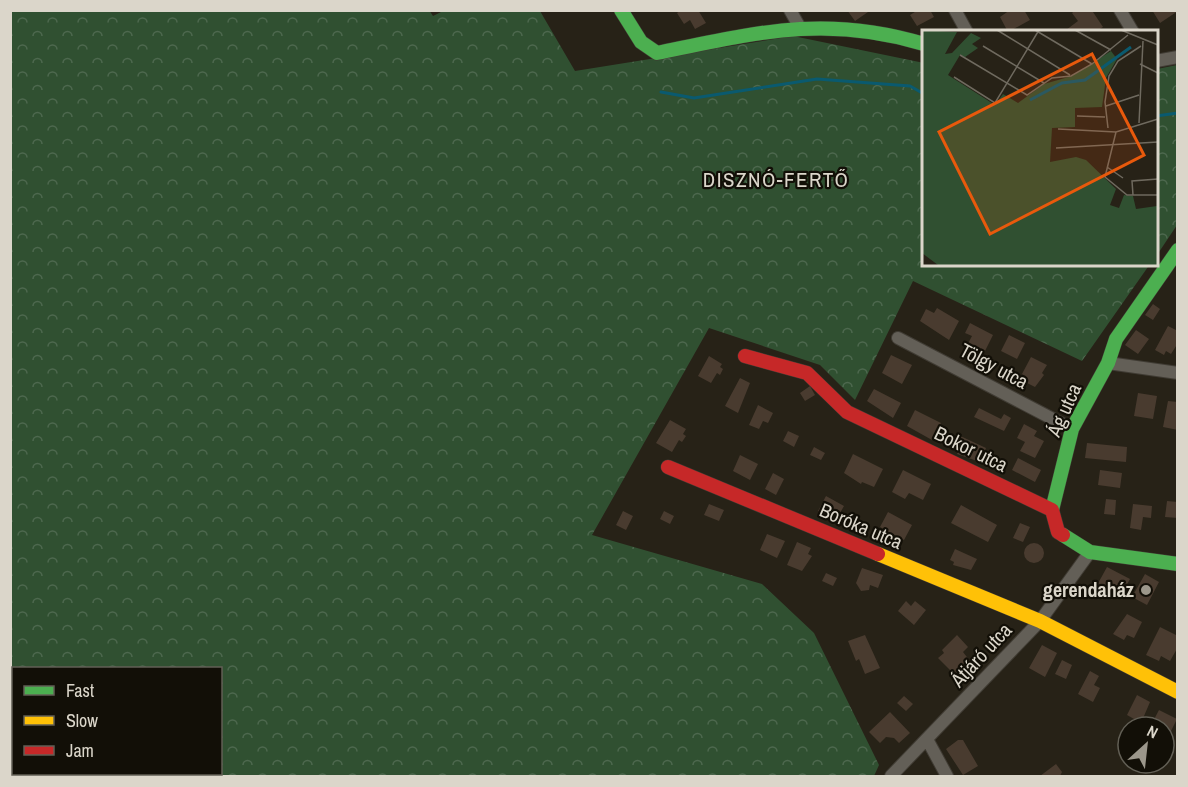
<svg xmlns="http://www.w3.org/2000/svg" width="1188" height="787" font-family="'Archivo Narrow',sans-serif">
  <style>
    .forest { fill: url(#forest-crowns); fill-rule: evenodd }
    .lines { fill: none; stroke-linecap: round; stroke-linejoin: round }
    .stream { stroke: #0a5a6f; stroke-width: 3 }
    .building { fill: #493b2f }
    .street-casing { stroke: #403c34; stroke-width: 14 }
    .fast-casing { stroke: #403c34; stroke-width: 15 }
    .slow-casing { stroke: #403c34; stroke-width: 15 }
    .jam-casing { stroke: #403c34; stroke-width: 15 }
    .street { stroke: #635f57; stroke-width: 12 }
    .fast { stroke: #4caf50; stroke-width: 14 }
    .slow { stroke: #ffc107; stroke-width: 14 }
    .jam { stroke: #c62828; stroke-width: 14 }
    .poi-dot { fill: #9c978b; stroke: #120f07; stroke-width: 2 }
    .labels { text-anchor: middle; stroke-width: 4.5; stroke-linejoin: round; paint-order: stroke }
    .street-label { font-size: 20px; fill: #dbd6ca; stroke: #120f07 }
    .poi-label { font-size: 20px; font-weight: bold; fill: #dbd6ca; stroke: #120f07; text-anchor: end }
    .neighbourhood-label { font-size: 21px; letter-spacing: 1.5px; fill: #dbd6ca; stroke: #120f07 }
    .inset-river { fill: none; stroke: #0a5a6f; stroke-width: 3 }
    .inset-road { fill: none; stroke: #6f6a5f; stroke-width: 1.5 }
    .view { fill: #e8590c; fill-opacity: 0.15; stroke: #e8590c; stroke-width: 3 }
    .inset-edge { fill: none; stroke: #dbd6ca; stroke-width: 3 }
  </style>
  <defs>
    <pattern id="forest-crowns" width="20" height="18" patternUnits="userSpaceOnUse" patternTransform="scale(1.5)"><rect width="20" height="18" fill="#305031"/><path d="M2 6a3 3 0 1 1 6 0M12 15a3 3 0 1 1 6 0" fill="none" stroke="#4d684e"/></pattern>
  </defs>
  <rect width="100%" height="100%" fill="#272217"/>
  <path class="forest" d="M429,10L433,16L443,11H540L575,71L793,36L924,63V264H1150L1082,361L913,281L855,400L820,365L709,328L592,535L762,584L814,633L879,765L874,776H11L10,11ZM14,668H220V774H14Z
    M1177,65V225L1157,255V69Z"/>
  <g class="lines">
    <path class="stream" d="M661,92L694,98L817,79L910,86L924,94
      M1156,116L1178,113"/>
  </g>
  <path class="building" d="M681,10H698L706,23L695,29L690,20L684,24L677,13Z
    M847,10H867L868,12L855,21Z
    M918,10H930L934,17L917,26L910,15Z
    M1010,10H1024L1030,20L1008,32L1000,17Z
    M1075,10L1093,12L1103,27L1095,32H1067L1066,30L1078,21L1072,13Z
    M1152,10H1178V11L1160,23Z
    M1153,304L1160,309L1153,320L1145,315Z
    M937,308L959,321L949,340L920,321L926,309L934,313Z
    M970,323L993,335L981,359L964,351L972,336L965,333Z
    M1168,326L1178,331V343L1171,354L1166,351L1164,355L1155,350Z
    M1136,330L1149,339L1138,354L1125,345Z
    M1009,335L1025,343L1017,359L1001,351Z
    M891,355L912,365L902,384L882,373Z
    M709,356L722,364L720,367L723,369L720,375L717,373L711,383L698,376Z
    M1031,357L1047,365L1042,373L1044,375L1035,387L1023,381L1025,376L1022,374Z
    M740,378L750,383L738,413L725,406Z
    M810,386L815,395L805,401L800,393Z
    M874,389L901,403L893,418L867,401Z
    M1138,393L1157,396L1153,419L1134,416Z
    M1168,401L1178,402V430L1163,427Z
    M758,405L773,413L768,423L763,421L759,429L749,425Z
    M979,408L1001,419L1004,414L1011,418L1004,431L974,417Z
    M915,410L941,423L932,440L907,426Z
    M670,420L686,429L683,434L686,436L682,442L679,440L672,452L656,443Z
    M1024,424L1037,431L1034,436L1044,441L1035,458L1020,451L1025,442L1017,438Z
    M788,431L799,436L794,447L783,441Z
    M956,434L986,448L980,462L957,454L958,452L950,448Z
    M1087,443L1127,447L1126,462L1085,458Z
    M814,447L825,453L821,460L810,455Z
    M853,454L883,469L874,487L862,482L861,484L844,473Z
    M740,455L758,464L750,480L733,471Z
    M1018,458L1041,470L1035,482L1012,470Z
    M903,470L931,484L923,500L909,493L905,499L892,492Z
    M1100,470L1122,473L1120,488L1098,485Z
    M773,473L784,479L776,495L765,489Z
    M826,496L844,506L836,520L818,511Z
    M1106,499L1116,500L1115,515L1104,514Z
    M1167,501L1178,502V518L1165,517Z
    M709,504L724,510L719,521L704,515Z
    M1133,504L1152,506L1151,518L1143,517L1141,530L1130,528Z
    M961,505L997,525L988,542L951,523Z
    M623,511L633,516L626,530L616,525Z
    M664,511L674,516L670,524L660,519Z
    M888,512L912,525L904,540L880,527Z
    M1020,523L1030,527L1023,542L1013,538Z
    M767,534L785,541L777,558L760,550Z
    M797,542L811,548L808,554L812,556L802,571L787,565Z
    M1024 553a10 10 0 1 1 20 0a10 10 0 1 1-20 0Z
    M955,549L977,559L971,570L953,565L954,562L950,560Z
    M1107,567L1130,579L1119,599L1096,587Z
    M862,568L883,575L878,588L870,585L869,590L861,591L856,583Z
    M826,573L837,578L833,586L822,581Z
    M1145,574L1159,582L1147,605L1132,597Z
    M906,601L911,606L915,601L926,610L914,625L898,611Z
    M1127,614L1142,622L1134,638L1127,635L1124,640L1113,634Z
    M1160,627L1178,636V647L1170,661L1161,656L1159,661L1146,655Z
    M865,635L880,668L865,674L859,659L856,661L848,641Z
    M957,635L968,647L963,652L970,661L958,674L955,671L953,673L938,658L944,653L942,650Z
    M1042,645L1057,653L1045,677L1029,668Z
    M1062,660L1072,665L1066,679L1055,674Z
    M1090,671L1099,676L1094,685L1100,688L1093,702L1078,694Z
    M1137,695L1150,702L1141,723L1127,715Z
    M904,696L913,704L906,711L897,703Z
    M1159,710L1177,719L1164,745V727H1150Z
    M890,712L910,733L899,743L894,738L886,737L880,743L869,732Z
    M958,740H963L978,766L963,775L946,749Z
    M1056,764L1062,772L1060,776H1040Z"/>
  <g class="lines">
    <g class="street-casing">
      <path id="street" d="M790,10L799,26
        M955,10L967,32
        M1120,10L1133,32
        M1156,61L1178,57
        M898,338L1072,429
        M1108,363L1178,373
        M928,741L947,776
        M891,776L1040,621L1090,552"/>
    </g>
    <g class="fast-casing">
      <path id="fast" d="M621,10L641,42L657,53C755,33 825,14 924,44
        M1052,510L1072,429L1108,363L1116,339L1178,250
        M1063,535L1090,552L1178,564"/>
    </g>
    <g class="slow-casing">
      <path id="slow" d="M878,554L1040,621L1178,692"/>
    </g>
    <g class="jam-casing">
      <path id="jam" d="M745,356L807,373L847,412L1052,510L1058,532L1063,535
        M668,467L878,554"/>
    </g>
    <use href="#street" class="street"/>
    <use href="#fast" class="fast"/>
    <use href="#slow" class="slow"/>
    <use href="#jam" class="jam"/>
  </g>
  <circle class="poi-dot" cx="1146" cy="590" r="6"/>
  <g class="labels">
    <g class="street-label">
      <text transform="translate(994 366) rotate(28)" y="7">Tölgy utca</text>
      <text transform="translate(1064 410) rotate(-66)" y="7">Ág utca</text>
      <text transform="translate(971 449) rotate(26)" y="7">Bokor utca</text>
      <text transform="translate(861 526) rotate(23)" y="7">Boróka utca</text>
      <text transform="translate(981 655) rotate(-47)" y="7">Átjáró utca</text>
    </g>
    <g class="poi-label">
      <text x="1134" y="597">gerendaház</text>
    </g>
    <g class="neighbourhood-label">
      <text x="776" y="187">DISZNÓ-FERTŐ</text>
    </g>
  </g>
  <g transform="translate(922 30)">
    <rect width="236" height="236" fill="#272217"/>
    <path d="M0,0L35,2L23,24L30,23L49,3L59,8L50,14L56,18L43,27L38,25L26,45L73,75L81,64L96,73L122,54L150,46L189,21L195,29L184,48L180,77L153,78V97L130,98L128,132L154,127L164,130L194,159L188,175L197,178L202,165L211,166L214,179L235,176V235H16L0,223Z" fill="#305031"/>
    <path class="inset-river" d="M108,70L140,53L163,50L209,17"/>
    <path class="inset-road" d="M75,0L148,45M113,0L170,34M153,0L189,20M199,0L236,15M61,16L122,53M38,25L105,65L130,48L149,46L170,34L206,5M218,34L236,43M32,47L73,73L117,0M184,76L217,65M155,86L183,87M217,93L221,11M186,98L183,72L187,46L196,31L219,16M136,99L194,102L236,89M194,102L183,147L205,165H236M134,118L236,112M185,137L201,148M211,165L210,151L236,149"/>
    <path class="view" d="M170,24L222,125L68,204L17,102Z"/>
    <rect width="236" height="236" class="inset-edge"/>
  </g>
  <rect width="1188" height="787" fill="none" stroke="#dbd6ca" stroke-width="24"/>
  <rect x="12" y="667" width="210" height="108" fill="#120f07" stroke="#625f55" stroke-width="1.5"/>
  <rect x="24" y="686" width="30" height="9" fill="#4caf50" stroke="#625f55" stroke-width="1.5"/>
  <text x="66" y="697" font-size="18" fill="#dbd6ca">Fast</text>
  <rect x="24" y="716" width="30" height="9" fill="#ffc107" stroke="#625f55" stroke-width="1.5"/>
  <text x="66" y="727" font-size="18" fill="#dbd6ca">Slow</text>
  <rect x="24" y="746" width="30" height="9" fill="#c62828" stroke="#625f55" stroke-width="1.5"/>
  <text x="66" y="757" font-size="18" fill="#dbd6ca">Jam</text>
  <g transform="translate(1146 745) rotate(27)"><circle r="28" fill="#120f07" stroke="#625f55" stroke-width="1.5"/>
  <path d="M0-4.5L10 22L0 15L-10 22Z" fill="#9c978b"/>
  <text y="-9" font-size="16" font-weight="bold" text-anchor="middle" fill="#dbd6ca">N</text>
  </g>
</svg>
